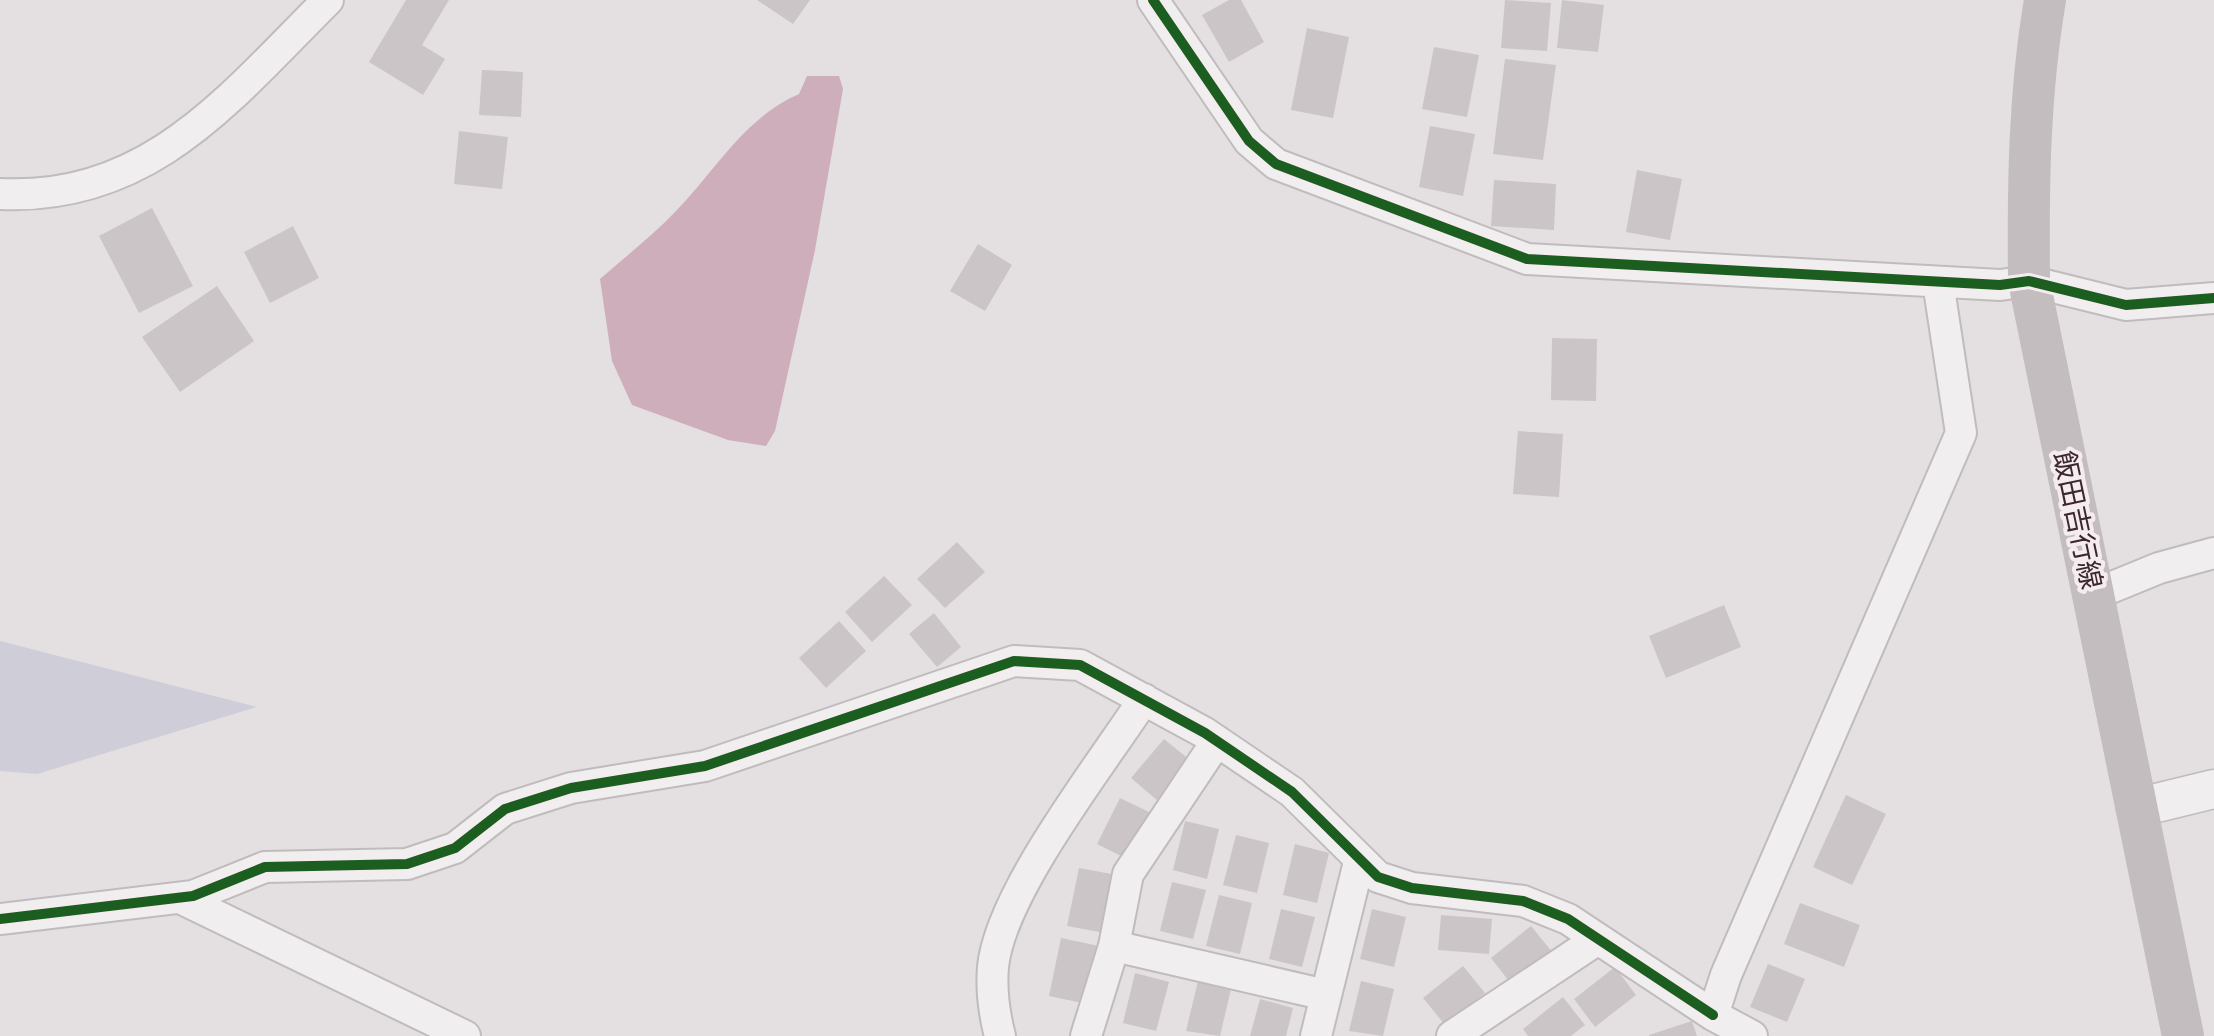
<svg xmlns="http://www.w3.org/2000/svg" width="2214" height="1036" font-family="Jost,'Noto Sans JP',sans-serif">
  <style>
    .green { fill: #cfced8 }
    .water { fill: #ceaeba }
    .building { fill: #cbc5c7 }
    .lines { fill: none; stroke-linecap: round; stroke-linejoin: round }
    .minor-casing { stroke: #c0bbbd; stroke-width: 34 }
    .tertiary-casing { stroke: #c0bbbd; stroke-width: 41 }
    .minor { stroke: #f1eeef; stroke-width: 30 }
    .tertiary { stroke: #f1eeef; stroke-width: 38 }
    .secondary { stroke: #c4bdbf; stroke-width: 42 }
    .cycleway-casing { stroke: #f4ecef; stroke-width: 16 }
    .cycleway { stroke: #1b5e20; stroke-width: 10 }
    .labels { text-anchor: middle; stroke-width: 8; stroke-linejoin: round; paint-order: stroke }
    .street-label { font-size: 28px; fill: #3c272d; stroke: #f4ecef }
  </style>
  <rect width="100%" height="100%" fill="#e4dfe1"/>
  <path class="green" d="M0,641L257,707L37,774L0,771Z"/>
  <path class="water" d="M807,76H839L843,89L815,250L775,431L766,446L728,440L632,405L612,361L600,279C625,257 652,236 676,211C716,170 744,118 799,94Z"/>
  <path class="building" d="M406,0H449L422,45L445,59L423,95L369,62Z
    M757,0H810L793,24Z
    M1229,0H1241L1264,42L1229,62L1202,15Z
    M1505,0L1551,3L1547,51L1501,48Z
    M1562,0L1604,5L1598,52L1557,48Z
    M1307,28L1349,37L1333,118L1291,110Z
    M1434,47L1479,55L1467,117L1422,109Z
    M1505,59L1556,65L1543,160L1493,154Z
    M482,70L523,72L521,117L479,115Z
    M1430,126L1475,134L1463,196L1419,187Z
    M459,131L508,137L502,189L454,184Z
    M1637,170L1682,179L1670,240L1626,232Z
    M1494,180L1556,184L1554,230L1491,226Z
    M152,208L193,286L139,313L99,236Z
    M293,226L319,278L270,303L244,252Z
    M978,244L1012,265L985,311L950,291Z
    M217,286L254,341L180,392L142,337Z
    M1552,338L1597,339L1596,401L1551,400Z
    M1518,431L1563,434L1559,497L1513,494Z
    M957,542L985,572L945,608L917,579Z
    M884,576L912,605L872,642L845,612Z
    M1724,605L1741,647L1666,678L1649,636Z
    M934,613L961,647L937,667L909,634Z
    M839,621L866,651L826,688L799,658Z
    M1164,739L1191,761L1158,801L1131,778Z
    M1846,795L1886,814L1852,885L1813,867Z
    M1120,798L1151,813L1129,860L1097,844Z
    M1185,821L1219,829L1207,879L1173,870Z
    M1236,835L1269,843L1257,893L1223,885Z
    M1295,844L1329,853L1317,903L1283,895Z
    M1079,868L1117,875L1105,933L1067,926Z
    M1172,882L1206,890L1193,939L1160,931Z
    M1219,895L1252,903L1240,954L1206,946Z
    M1800,903L1860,925L1844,967L1784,944Z
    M1281,909L1315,917L1302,967L1269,959Z
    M1372,909L1406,917L1394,967L1360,959Z
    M1441,915L1492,919L1489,954L1438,950Z
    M1531,926L1553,953L1512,985L1491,958Z
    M1061,938L1099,946L1087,1004L1049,996Z
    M1768,964L1805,979L1787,1022L1750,1007Z
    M1463,966L1485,993L1445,1025L1423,998Z
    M1615,967L1636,995L1595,1027L1574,999Z
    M1135,973L1169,982L1156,1031L1123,1023Z
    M1198,981L1231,989L1220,1036L1186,1031Z
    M1361,981L1394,989L1383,1036L1349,1031Z
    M1563,997L1585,1025L1571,1036H1528L1523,1029Z
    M1260,999L1293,1008L1286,1036H1250Z
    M1692,1021L1697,1036H1649V1035Z"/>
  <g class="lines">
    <g class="minor-casing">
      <path id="minor" d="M1153,0L1249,141L1276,164L1527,259L2000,285L2029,281L2126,305L2214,298
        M0,194C151,201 231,96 328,0
        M2093,595L2159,568L2214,553
        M180,898L465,1036
        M0,919L193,896L265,867L407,864L455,848L505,809L571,788L705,766L1014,661L1080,665L1205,733L1292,792L1378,877L1412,888L1523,901L1568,919L1713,1015
        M1114,946L1326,995
        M1000,1036C994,1013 991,991 993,967C1000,893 1101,765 1144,699
        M1086,1036L1114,946L1128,874L1217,741
        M1316,1036L1359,862
        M1452,1036L1598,939
        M1752,1036L1713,1015L1726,975L1961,433L1938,282"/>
    </g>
    <g class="tertiary-casing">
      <path id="tertiary" d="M2136,808L2214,789"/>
    </g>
    <use href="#minor" class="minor"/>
    <use href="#tertiary" class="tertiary"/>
    <path class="secondary" d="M2045,0C2029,94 2028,187 2029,281L2183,1036"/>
    <g class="cycleway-casing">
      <path id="cycleway" d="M1153,0L1249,141L1276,164L1527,259L2000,285L2029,281L2126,305L2214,298
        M0,919L193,896L265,867L407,864L455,848L505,809L571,788L705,766L1014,661L1080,665L1205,733L1292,792L1378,877L1412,888L1523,901L1568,919L1713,1015"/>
    </g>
    <use href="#cycleway" class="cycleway"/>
  </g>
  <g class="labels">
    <g class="street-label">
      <text transform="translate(2078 520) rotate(78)" y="10">飯田吉行線</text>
    </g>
  </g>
</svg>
